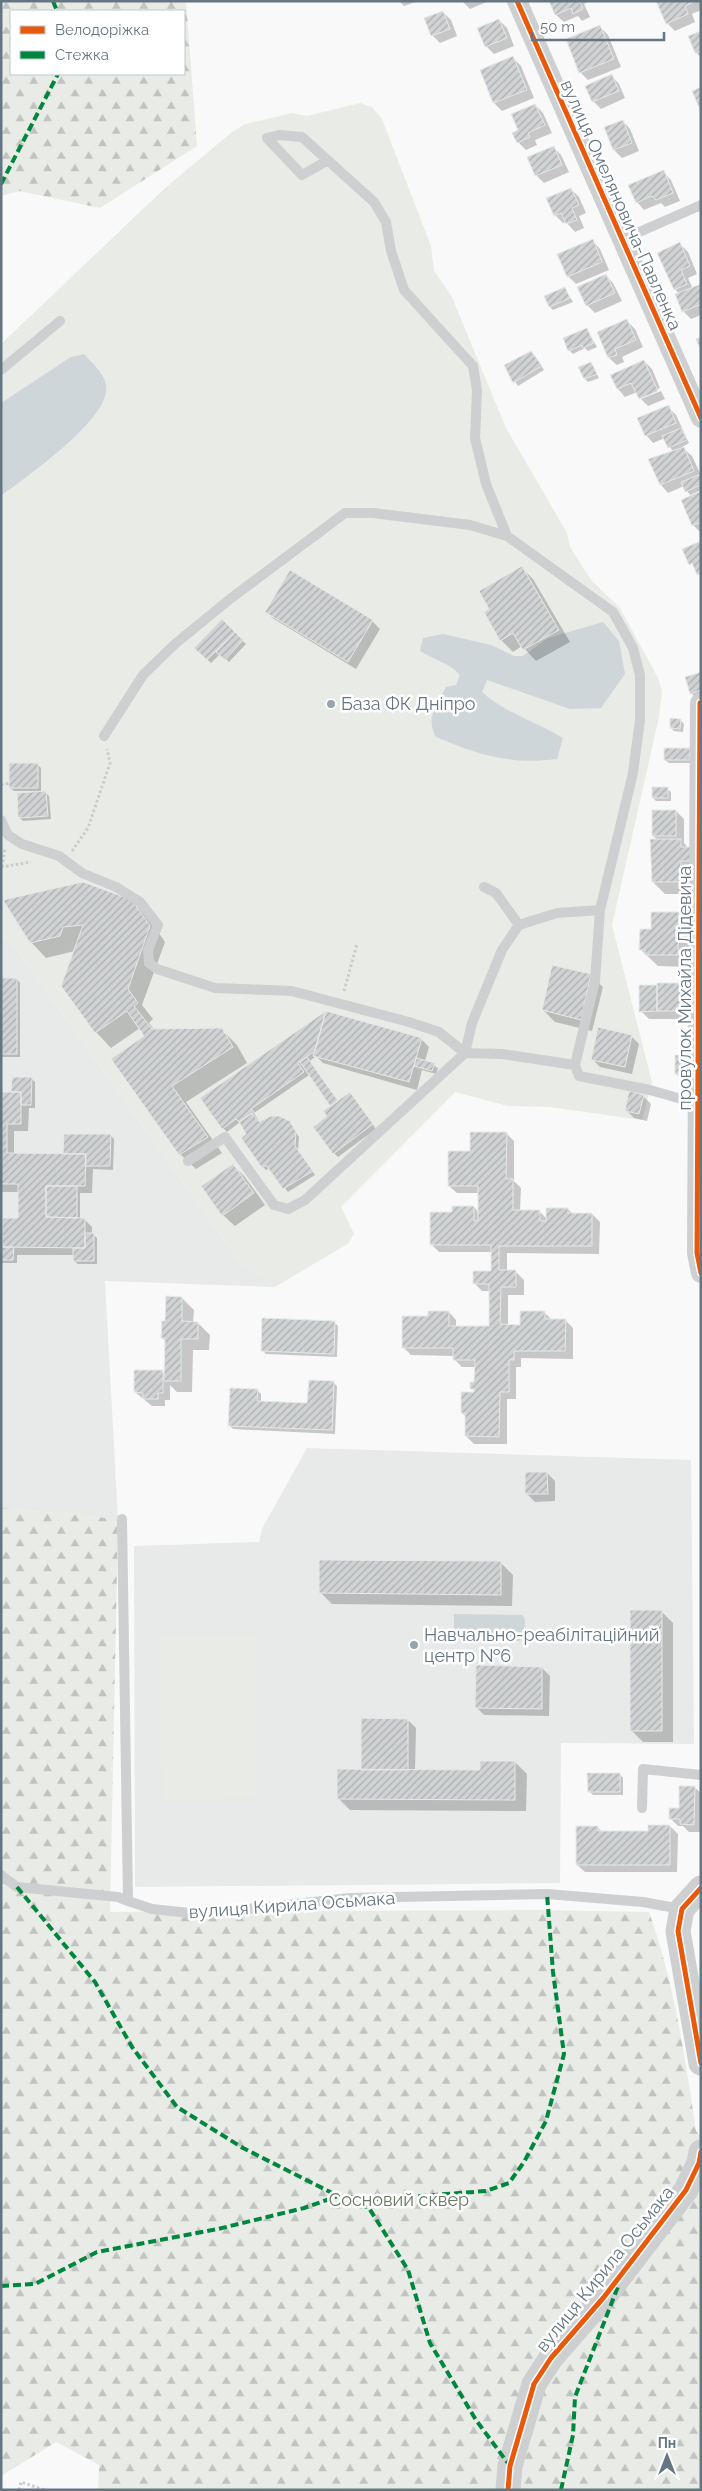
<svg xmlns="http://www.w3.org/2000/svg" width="702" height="2491" font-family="Raleway,sans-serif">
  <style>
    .built { fill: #e8e9e9 }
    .forest { fill: url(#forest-firs); fill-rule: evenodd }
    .garden { fill: #e8ebe6 }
    .water { fill: #ced6d9 }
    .shadow { fill: #0003 }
    .building { fill: url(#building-hatch); stroke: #e8e8e8 }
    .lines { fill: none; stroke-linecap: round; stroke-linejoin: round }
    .path { stroke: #cbcccd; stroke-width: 3; stroke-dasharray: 2.5 2.5; stroke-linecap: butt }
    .service { stroke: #cecfd0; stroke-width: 10 }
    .minor { stroke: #cecfd0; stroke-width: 20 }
    .tertiary { stroke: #cecfd0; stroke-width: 25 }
    .quiet { stroke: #00873e; stroke-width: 4; stroke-dasharray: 8 4; stroke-linecap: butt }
    .cycleway-casing { stroke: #fff; stroke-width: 8 }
    .cycleway { stroke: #e8590c; stroke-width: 5 }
    .poi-dot { fill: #99a4ac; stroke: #fff; stroke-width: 2 }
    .labels { text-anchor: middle; stroke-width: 5; stroke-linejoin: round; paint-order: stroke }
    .street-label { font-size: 18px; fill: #657683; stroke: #fff }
    .poi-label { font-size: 18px; fill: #657683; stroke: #fff; text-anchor: start }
    .park-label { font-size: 18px; fill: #687a64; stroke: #fff }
  </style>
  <defs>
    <pattern id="forest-firs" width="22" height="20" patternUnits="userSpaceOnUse" patternTransform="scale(1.25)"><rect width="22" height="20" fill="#e8ebe6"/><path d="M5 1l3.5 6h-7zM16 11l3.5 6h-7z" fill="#c0c3c0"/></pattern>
    <pattern id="building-hatch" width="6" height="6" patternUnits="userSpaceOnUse" patternTransform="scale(1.25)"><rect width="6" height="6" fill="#d0d2d3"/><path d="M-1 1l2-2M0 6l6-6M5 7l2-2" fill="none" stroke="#acafb1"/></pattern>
  </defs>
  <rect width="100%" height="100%" fill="#f9f9f9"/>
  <path class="built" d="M1,935L13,945L238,1260L275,1287L105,1281L118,1519L1,1508Z
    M307,1448L691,1460L694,1744L561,1743L560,1883L135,1887L134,1546L259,1542L262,1529Z"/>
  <path class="forest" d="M1,1H186L197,146L100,208L20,191L1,196ZM11,11H184V74H11Z
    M1,1508L118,1519L110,1912L537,1910L649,1912C674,1982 685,2057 696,2131L701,2136V2490H98L99,2465L56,2442L1,2476Z"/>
  <path class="garden" d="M360,103L372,107L382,119L431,246L434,271L451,295L506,428L567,533L570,547L591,580L620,608L658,678L662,691L659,717L612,925L652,1082L642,1120L550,1107L508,1106L455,1092L341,1207L354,1234L349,1243L275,1287L238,1260L13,945L1,935V344L164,189L232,132L245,124L292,113L307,116Z
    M256,1634L258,1798L162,1800L159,1636Z"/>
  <path class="water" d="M84,354C92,363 104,373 106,385C113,417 25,478 1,496V403L71,357Z
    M603,622L619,641L625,674L601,708L570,709L487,680L482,692C505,713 537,722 563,738L557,759C511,765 478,755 436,737C425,718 437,704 446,687L456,685L460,675C450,663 434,660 420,651L423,638L443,634L491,645L514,656H523L548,638Z
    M454,1614L522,1615L525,1619L524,1637L519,1641L454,1640Z"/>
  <path class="shadow" d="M399,1H418L404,6Z
    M462,1H489L470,9Z
    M550,1H590L584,4L590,17L582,21L578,16L564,22L556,15Z
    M657,1H701V10L692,14L695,22L675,31L667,23Z
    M443,12L451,20L457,36L440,43L432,35Z
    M499,20L507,28L514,46L494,54L486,46Z
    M600,27L608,35L621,67L588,80L580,72Z
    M701,32V57L696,53Z
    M513,58L521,66L534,98L502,111L494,103L481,71Z
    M612,76L619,84L625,98L601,109L593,101Z
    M535,105L543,113L552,133L535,140L537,145L526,150L518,142L520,131Z
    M623,121L630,129L639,151L622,158L614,150L605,128Z
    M553,147L561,155L569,172L544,183L536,175Z
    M663,172L671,180L680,201L665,207L661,203L644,210L637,202Z
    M571,189L579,197L586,213L579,216L584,228L575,232L566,222L563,223L555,215Z
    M593,241L600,249L609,270L576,284L568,276Z
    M680,244L688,252L697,274L688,278L693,289L701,285V315L691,319L683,311L679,294L675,289Z
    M606,276L613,283L622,301L595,313L587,305Z
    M565,289L573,302L553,310L550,307Z
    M627,321L635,329L643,347L622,357L624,362L617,365L609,358L599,333Z
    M587,329L597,347L588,351L585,348L573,354L569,350Z
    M535,356L544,370L518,386L505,366Z
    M644,361L652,369L660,388L641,397V399L661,391L665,399L648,406L640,398L637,392L625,397L618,389L612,375Z
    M591,363L599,378L588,382L585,379Z
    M668,407L676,415L689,443L682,447L692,456L701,475V490L690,495L684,486L668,493L661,485L650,460L673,452L665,438L653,443L646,435Z
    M701,493V533L693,525Z
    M522,568L533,579L570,642L536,661L522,646L513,652L501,640L491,609Z
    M290,572L372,621L380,629L356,669L274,619L267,612Z
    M222,621L246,644L229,662L220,654L211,663L196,648Z
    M701,673V695L695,697L691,693Z
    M680,720L684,724L683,732L674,731L671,728Z
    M689,750L693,753L692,763H669L665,760Z
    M37,764L41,768V793L45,792L49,796L51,819L23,821L20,818L34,791H14L10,788Z
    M667,789L671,792V801H656L653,798Z
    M676,811L684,819V843L689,849L691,894H665L653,882L658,840L653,836Z
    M5,901H132L148,917L165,942L142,1005L153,1019L149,1023L155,1031L221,1029L237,1045L247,1063L186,1102L222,1153L196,1169L180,1154L145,1036L140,1028L111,1048L96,1032L75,951L46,958L31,942Z
    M678,914L690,926L689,967L658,966L641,950L652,930Z
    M591,976L603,987L592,1031L555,1022L543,1010Z
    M1,979H17L20,983V1057H1Z
    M683,984L691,992V1019H649L641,1011Z
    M326,1012L421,1039L429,1047L425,1061L438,1068L436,1074L422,1070L417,1090L323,1063L316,1056L310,1061L338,1102L353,1097L376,1129L338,1157L334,1153L329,1116L332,1106L309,1075L254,1113L260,1123H290L299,1137L298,1151L315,1175L288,1192L270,1168L266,1170L263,1167L240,1122L227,1132L223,1128Z
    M631,1036L639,1044L632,1074L600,1067L592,1059Z
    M676,1056L694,1077H680L676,1074Z
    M31,1078L35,1082V1108H29L28,1131H14V1155H65L110,1135L114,1139L113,1170L93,1169L92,1193H80V1219H84L92,1227V1234L97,1238V1264H78L74,1261V1255H17V1263H1V1234L4,1236L20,1219V1192H1V1093H15Z
    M643,1096L651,1104L647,1121L634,1118L626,1110Z
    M506,1133L514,1141V1181L521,1188L520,1211H539L547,1219L568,1209L573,1214H592L600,1222L599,1254L507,1253V1272H516L524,1280V1295H508V1326H521L544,1312L552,1320H565L573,1328V1359L521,1358V1367H516V1399H507V1444H474L466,1436V1417L462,1413L477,1394L472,1388L476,1383V1367H462L454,1359V1356L411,1355L403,1347L429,1317L449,1312L456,1320V1327H490V1291H482L474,1283L492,1273V1252H439L431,1244L454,1213L474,1207L479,1213V1193H457L449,1186L471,1153Z
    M233,1165L245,1177L265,1205L235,1226L223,1215Z
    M182,1298L194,1310L193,1323H198L210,1335L209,1350H193L192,1392H177L170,1385V1400H165V1406H152L135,1392L162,1372L165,1375L166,1341L162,1338L166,1322Z
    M334,1322L338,1326L337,1357L266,1354L262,1350Z
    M333,1382L337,1386L335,1434L233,1429L229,1425L257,1390L261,1394V1402L309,1405Z
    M547,1473L555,1481V1501L535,1502L527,1494Z
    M501,1563L513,1575L512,1606L332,1604L320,1592Z
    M661,1611L673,1623V1742H643L631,1730Z
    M542,1668L550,1676L549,1716L484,1715L476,1707Z
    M408,1720L416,1728L415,1771H482L515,1762L527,1774L526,1811L350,1810L338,1798Z
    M620,1774L623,1778V1795H593L589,1791Z
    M694,1787L701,1793V1832H689L683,1826H678L670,1818L680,1810Z
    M670,1826L678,1834L677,1872H585L577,1865L598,1828L603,1832L649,1833Z"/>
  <path class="building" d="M549,1H580L583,9L573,14L571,8L555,15Z
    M656,1H696L685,6L688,14L666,24Z
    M443,11L450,29L431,36L424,18Z
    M499,19L507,38L485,47L477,28Z
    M600,25L614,59L579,73L566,39Z
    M701,31V51L695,53L688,36Z
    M513,56L527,90L493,103L480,70Z
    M612,74L619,91L592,102L585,86Z
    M701,87V112L692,91Z
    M535,104L545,125L528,133L530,137L517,143L512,133L518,130L511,114Z
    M623,120L632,143L613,150L604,127Z
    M554,146L562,165L535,176L527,157Z
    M664,170L673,193L656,200L652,196L636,203L628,185Z
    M571,188L579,205L572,208L577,220L566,224L561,213L554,216L546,198Z
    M593,239L602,262L567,277L557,254Z
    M680,242L690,266L681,270L687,284L674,290L657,253Z
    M606,274L615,293L586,306L577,287Z
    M701,284V304L682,312L675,294Z
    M565,287L570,298L549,307L544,296Z
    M627,319L636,340L615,349L617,355L608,358L597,332Z
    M587,328L594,343L583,348L582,345L568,351L563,338Z
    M701,337V351L696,339Z
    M531,351L542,366L513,383L504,365Z
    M644,360L658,391L639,399L631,383L617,389L610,375Z
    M591,362L597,374L584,379L578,367Z
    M669,405L676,423L645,436L637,418Z
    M681,428L687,440L668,448L662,436Z
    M684,447L694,471L660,485L648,459Z
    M701,474V485L685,492L681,482Z
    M701,491V522L692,526L681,500Z
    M701,541V574L697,575L692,563L689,565L682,549Z
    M522,566L559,630L523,650L513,633L500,641L484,612L489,609L479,591Z
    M290,570L373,620L348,662L265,612Z
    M222,619L235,632L207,660L194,648Z
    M235,632L243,640L225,660L216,652Z
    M701,672V690L690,694L685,677Z
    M670,718L681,719L680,729L670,728Z
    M664,748H690L689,760H664Z
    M9,763H38V788H9Z
    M652,787H668V798H652Z
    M46,791L48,816L18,818L17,793Z
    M652,810H676V836H652Z
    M650,839H681V847H694V861H681L680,882H652Z
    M83,882L132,900L150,926L128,989L138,1003L134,1006L152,1029L222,1028L233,1047L172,1086L208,1137L179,1155L111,1059L144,1036L127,1011L95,1033L61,986L83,925L63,927L60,936L30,943L3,900Z
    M651,912H679L678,955H645V950H639L640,929H651Z
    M552,965L591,974L581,1020L542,1010Z
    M1,978H17V1054H1Z
    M657,983H684V1011H657Z
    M639,985H657V1011L639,1012Z
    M326,1011L422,1038L409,1082L313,1056Z
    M326,1011L315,1051L298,1063L304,1072L251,1109L254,1112L239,1122L236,1119L222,1129L200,1098Z
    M598,1027L632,1035L625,1067L591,1060Z
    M675,1055H691V1074H675Z
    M307,1057L338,1101L330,1106L300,1062Z
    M416,1058L435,1063L432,1071L414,1066Z
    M12,1077H32L31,1105H21V1092H11Z
    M629,1091L644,1095L639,1114L625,1111Z
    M1,1092H21V1124H7V1153L86,1154L85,1186H46V1217L85,1218V1248L2,1247L3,1218H18V1184H1Z
    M350,1092L373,1124L333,1154L313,1127L327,1116L323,1111Z
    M252,1113L259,1122L271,1116H279L290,1121L296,1132L295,1146L313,1171L283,1189L266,1165L262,1168L241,1138L246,1134L239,1122Z
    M470,1132H507L506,1179H513V1210H540V1221H546V1208H568V1213H592V1246H499V1270H516V1287H501L500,1324L520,1325V1311H545V1319H566L565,1351H514V1360H509V1392H500L499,1437L465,1436V1413H461V1392H474V1389H470V1382H474L475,1360H453V1348H402V1316H428V1311H449V1326H489V1284H473V1271H491V1245H430V1212H452V1206H474V1221H478V1186H448V1151H470Z
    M64,1134H111L110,1166H85L86,1154H63Z
    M233,1164L254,1193L222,1216L201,1186Z
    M46,1186H77V1218L46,1217Z
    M1,1233L2,1247H14L13,1260H1Z
    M85,1233H94V1261H73V1248H85Z
    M166,1296L182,1297V1321L198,1322V1339H181V1381H164L165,1338H161L162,1321H165Z
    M262,1318L335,1321L334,1354L261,1351Z
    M134,1370H163V1393H158V1399H143V1393L134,1392Z
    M309,1380L334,1381L332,1430L228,1426L230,1388L258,1389L257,1401L307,1403Z
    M525,1472H547L548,1494H525Z
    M319,1560L501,1561V1595L319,1593Z
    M630,1610H662V1731H630Z
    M476,1665L542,1667V1709L475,1708Z
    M361,1718L408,1719V1770H361Z
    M480,1761H515V1800L337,1799V1769L480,1770Z
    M587,1773H620V1792H588Z
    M679,1786H695L694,1825L680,1824V1819H669V1808H679Z
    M648,1825H670V1865H576V1826H598V1831H648Z"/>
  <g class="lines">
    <path class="path" d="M1,785L9,783
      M72,851L88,828L110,763L107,749
      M1,867L31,862
      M2,867L5,848
      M344,991L357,944
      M19,2490L21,2482L45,2490"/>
    <path class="service" d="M327,161L302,175L267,138L279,135L302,137L374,202L386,222L391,251L404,290L473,366L477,390L475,438L486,484L507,536L613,612L633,648L640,675V720L633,773L600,910L595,981L575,1065L579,1076L650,1090L699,1104
      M621,240L701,205
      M1,370L60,321
      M104,736L143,675L175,644L230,599L345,513H373L470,525L507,536
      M1,820L8,835L22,844L59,856L82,873L116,887L140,902L158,925L148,950L149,963L157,969L215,988L292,991L409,1022L439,1032L465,1053L472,1023L502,950L519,925L557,913L600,910
      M484,887L496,893L519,925
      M188,1161L225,1137L274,1205L288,1209L305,1200L465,1053L502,1054L575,1065
      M122,1519L128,1901L152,1909L199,1914L350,1898L547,1894L643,1902L681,1909
      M642,1808L643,1769L701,1775
      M1,1875L17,1887L118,1897L128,1901"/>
    <path class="minor" d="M517,1L701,418
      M700,703L697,1253L701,1273"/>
    <path class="tertiary" d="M701,1888L682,1909L678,1931L701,2063
      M508,2490L510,2466L534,2384L551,2358L604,2297L686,2190L699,2163L701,2152"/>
    <path class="quiet" d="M53,1L57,11
      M1,184L58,74
      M17,1887L95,1982L132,2047L177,2107L243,2148L338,2196L369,2208L408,2270L430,2343L476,2420L510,2466
      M1,2286L35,2284L97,2252L218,2229L304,2208L338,2196L381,2199L486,2191L509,2183L524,2162L546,2121L564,2054L553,1972L547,1894
      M561,2490L573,2435L575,2397L619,2284"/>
    <g class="cycleway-casing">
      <path id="cycleway" d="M517,1L701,418
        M700,703L697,1253L701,1273
        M701,1888L682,1909L678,1931L701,2063
        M508,2490L510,2466L534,2384L551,2358L604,2297L686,2190L699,2163L701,2152"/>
    </g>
    <use href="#cycleway" class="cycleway"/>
  </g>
  <g class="poi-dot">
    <circle cx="331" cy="704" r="5"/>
    <circle cx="414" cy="1645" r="5"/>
  </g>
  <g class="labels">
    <g class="street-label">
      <text transform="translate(621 205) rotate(66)" y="6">вулиця Омеляновича-Павленка</text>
      <text transform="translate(685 988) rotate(-90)" y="6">провулок Михайла Дідевича</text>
      <text transform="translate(292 1905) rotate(-4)" y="6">вулиця Кирила Осьмака</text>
      <text transform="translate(605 2269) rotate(-51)" y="6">вулиця Кирила Осьмака</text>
    </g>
    <g class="poi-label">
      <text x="341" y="710">База ФК Дніпро</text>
      <text x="424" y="1641">Навчально-реабілітаційний<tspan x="424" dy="21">центр №6</tspan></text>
    </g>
    <g class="park-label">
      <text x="399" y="2206">Сосновий сквер</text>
    </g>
  </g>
  <rect width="702" height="2491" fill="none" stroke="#657683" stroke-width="5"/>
  <rect x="10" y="10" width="175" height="65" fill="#ffffff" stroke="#c1c8cd"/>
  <rect x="20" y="26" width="25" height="8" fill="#e8590c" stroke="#c1c8cd"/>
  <text x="55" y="35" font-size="15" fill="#657683">Велодоріжка</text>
  <rect x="20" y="51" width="25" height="8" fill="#00873e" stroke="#c1c8cd"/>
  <text x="55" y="60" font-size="15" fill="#657683">Стежка</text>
  <g transform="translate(667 2456)" stroke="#ffffff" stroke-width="4" paint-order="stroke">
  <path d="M0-4L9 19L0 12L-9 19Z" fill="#657683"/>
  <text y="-8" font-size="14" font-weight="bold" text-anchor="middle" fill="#657683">Пн</text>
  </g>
  <path d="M532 32v8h132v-8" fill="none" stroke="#657683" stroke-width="2.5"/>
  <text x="540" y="32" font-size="15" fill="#657683" stroke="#ffffff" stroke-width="4" paint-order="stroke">50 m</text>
</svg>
